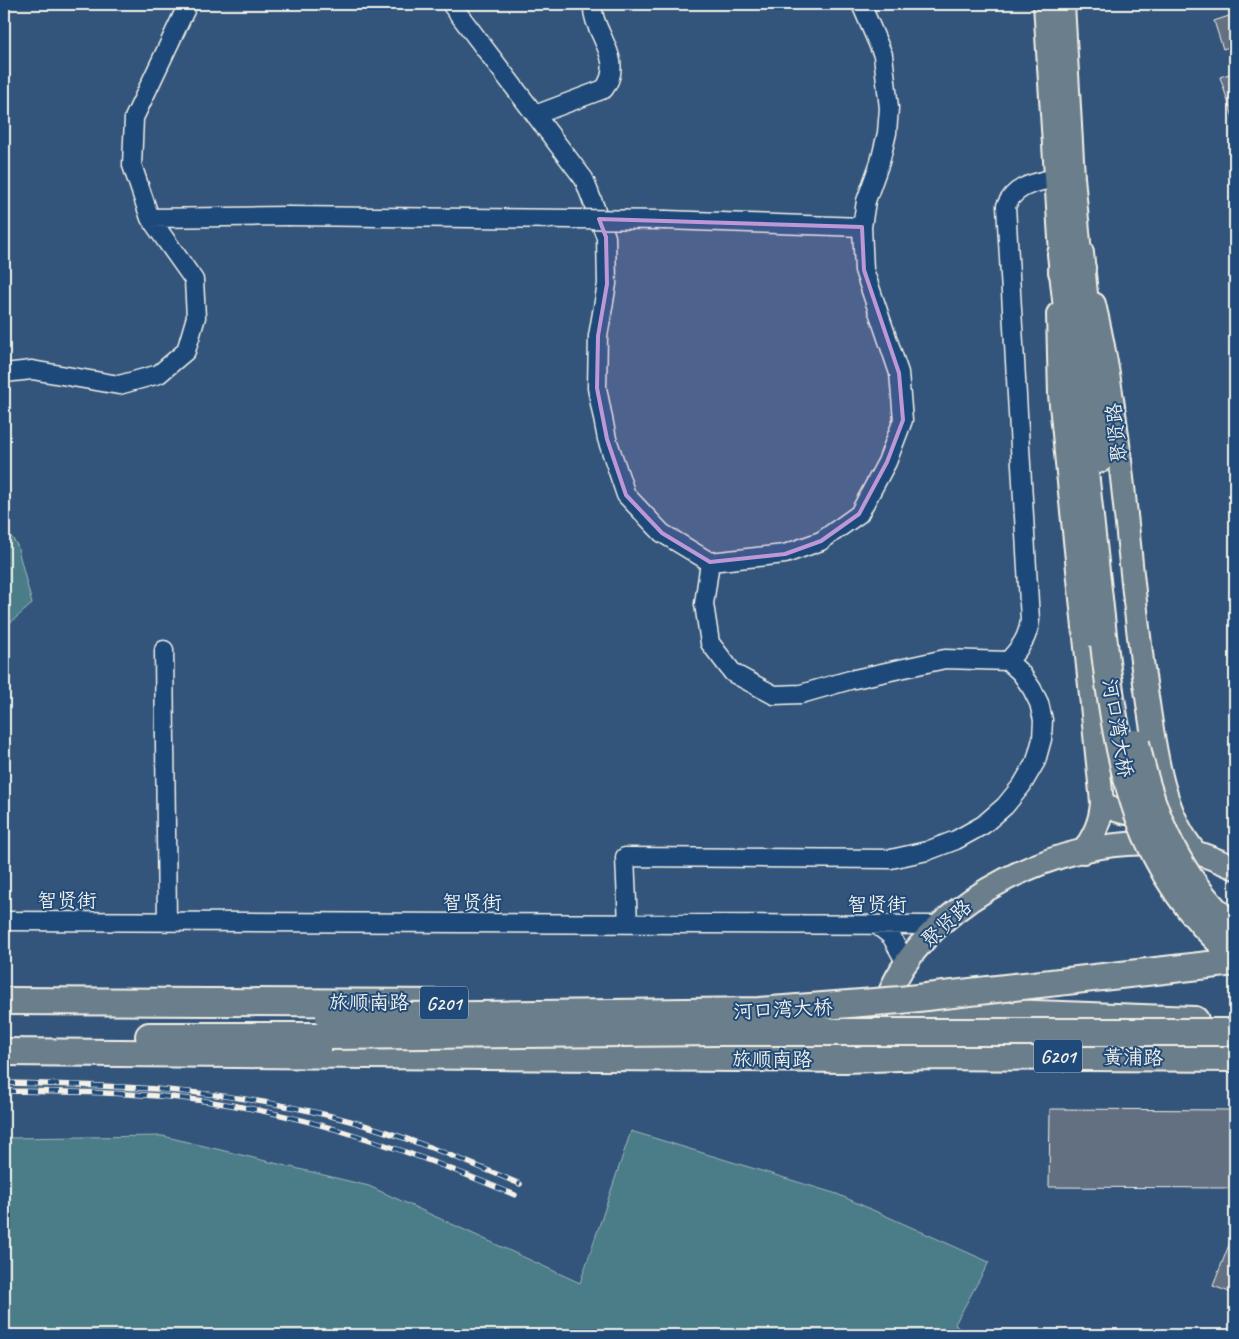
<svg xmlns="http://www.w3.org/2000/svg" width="1239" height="1339" font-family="Caveat,'LXGW WenKai TC',sans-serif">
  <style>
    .green { fill: #4b7d89; stroke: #a0b7b8 }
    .building { fill: #637082; stroke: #f4f1e8 }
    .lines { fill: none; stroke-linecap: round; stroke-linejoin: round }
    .minor-casing { stroke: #f4f1e8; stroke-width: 21 }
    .major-casing { stroke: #f4f1e8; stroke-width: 26 }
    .highway-casing { stroke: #f4f1e8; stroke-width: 30 }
    .minor { stroke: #1f4a7a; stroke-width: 18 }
    .major { stroke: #6b7e8b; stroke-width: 22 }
    .highway { stroke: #6b7e8b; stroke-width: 26 }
    .rail-casing { stroke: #f4f1e8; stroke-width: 5.5 }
    .rail { stroke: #1f4a7a; stroke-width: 4; stroke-dasharray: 11; stroke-linecap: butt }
    .minor-bridge-casing { stroke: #f4f1e8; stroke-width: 21; stroke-linecap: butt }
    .highway-bridge-casing { stroke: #f4f1e8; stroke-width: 30; stroke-linecap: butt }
    .minor-bridge { stroke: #1f4a7a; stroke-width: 18 }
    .highway-bridge { stroke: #6b7e8b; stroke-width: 26 }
    .marked { fill: #be98d6; fill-opacity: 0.2; stroke: #be98d6; stroke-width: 4; stroke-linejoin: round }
    .labels { text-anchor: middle; stroke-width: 4; stroke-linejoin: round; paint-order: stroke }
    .shield { fill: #1f4a7a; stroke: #b4bfc7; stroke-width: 1 }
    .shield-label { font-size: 19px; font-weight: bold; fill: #f4f1e8 }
    .street-label { font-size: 20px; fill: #f4f1e8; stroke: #1f4a7a }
  </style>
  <rect width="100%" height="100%" fill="#33557c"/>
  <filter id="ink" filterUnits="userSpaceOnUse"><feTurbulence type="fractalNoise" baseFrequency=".02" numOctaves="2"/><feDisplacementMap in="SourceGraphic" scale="10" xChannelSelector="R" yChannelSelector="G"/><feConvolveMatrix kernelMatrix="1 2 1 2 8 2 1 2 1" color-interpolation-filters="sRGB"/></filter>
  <g filter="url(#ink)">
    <path class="green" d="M4,526L17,545L32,604L4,628Z
      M631,1131L837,1194L989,1262L955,1324L965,1335H4V1138L163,1136L369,1186L580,1283Z"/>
    <path class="building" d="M1235,14V45L1223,49L1214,21Z
      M1235,72V116L1233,117L1220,77Z
      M1050,1109L1235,1110V1188L1049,1187Z
      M1234,1232H1235V1294L1213,1286Z"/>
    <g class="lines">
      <g class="minor-casing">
        <path id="minor" d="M451,4L584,179L606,237L607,284L598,336L597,388L607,439L626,495L662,533L710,562L785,554L821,541L859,514L887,462L903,420L899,373L864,270L862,227L866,201L880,162L887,133L889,108L883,55L861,4
          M535,115L604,89C627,59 590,31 593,4
          M150,218L288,216
          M666,220L862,227
          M4,373L32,370L119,385L159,374L186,351L196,317L194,280L150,218L132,165L134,118L188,4
          M164,650L167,922
          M1008,661C1020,648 1028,638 1030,620L1006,206C1015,185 1035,183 1055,178
          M4,921L939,925
          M628,924L625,857L891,859L927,851L956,840L983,825L1005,806L1022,785L1036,761L1042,739L1043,720L1039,703L1032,689L1021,673L1008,661L945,659L850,680L801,694L774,695L733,673L710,643L704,604L710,562
          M877,925L891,936L906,963"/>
      </g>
      <g class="major-casing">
        <path id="major" d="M1045,4L1061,254L1060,272
          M1063,4L1073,177L1080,253L1084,268
          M1094,304C1124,431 1127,562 1146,690C1154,742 1161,814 1197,854
          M1058,314L1060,395L1102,802C1101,822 1094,835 1083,852
          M1102,802C1118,814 1135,817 1154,809
          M880,1049C881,1026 884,1003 894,983C937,898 1063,837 1156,844C1182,846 1211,857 1235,868"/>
      </g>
      <g class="highway-casing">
        <path id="highway" d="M1080,253L1100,459
          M1061,254L1104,644
          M4,1001L450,1003
          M899,1009L1195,1020
          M149,1036H330
          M4,1052L846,1059L926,1056L1235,1058"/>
      </g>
      <use href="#minor" class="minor"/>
      <use href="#major" class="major"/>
      <use href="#highway" class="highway"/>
      <g class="rail-casing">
        <path id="rail" d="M4,1083C114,1085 224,1089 331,1116C396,1132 459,1158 520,1184
          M4,1091C73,1092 143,1092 212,1102C317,1117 418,1154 515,1195"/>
      </g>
      <use href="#rail" class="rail"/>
      <g class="minor-bridge-casing">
        <path id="minor-bridge" d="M288,216L666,220"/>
      </g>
      <g class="highway-bridge-casing">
        <path id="highway-bridge" d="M1104,644C1118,764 1137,874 1235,955
          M1136,743C1151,813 1179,882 1235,929
          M329,1017L759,1011L900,1000L1235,962
          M330,1036L716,1032H1235"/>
      </g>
      <use href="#minor-bridge" class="minor-bridge"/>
      <use href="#highway-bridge" class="highway-bridge"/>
    </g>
  </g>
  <path class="marked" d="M599,219L862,227L864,270L899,373L903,420L887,462L859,514L821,541L785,554L710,562L662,533L626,495L607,439L597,388L598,336L607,284L606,237Z"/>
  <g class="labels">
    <g class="shield">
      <rect x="420" y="986.5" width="48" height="33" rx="4"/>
      <rect x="1034" y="1039.5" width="48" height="33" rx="4"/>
    </g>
    <g class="shield-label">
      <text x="444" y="1010">G201</text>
      <text x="1058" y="1063">G201</text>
    </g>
    <g class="street-label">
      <text transform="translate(1116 433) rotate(-96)" y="7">聚贤路</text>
      <text transform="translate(1118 728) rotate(80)" y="7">河口湾大桥</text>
      <text x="67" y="907">智贤街</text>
      <text x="472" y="909">智贤街</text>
      <text x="877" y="911">智贤街</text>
      <text transform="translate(946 923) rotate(-42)" y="7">聚贤路</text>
      <text x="369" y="1009">旅顺南路</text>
      <text transform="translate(783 1009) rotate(-3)" y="7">河口湾大桥</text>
      <text transform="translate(1133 1057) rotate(1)" y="7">黄浦路</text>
      <text x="772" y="1066">旅顺南路</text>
    </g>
  </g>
  <rect width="1239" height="1339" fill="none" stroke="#1f4a7a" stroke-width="20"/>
  <rect x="10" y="10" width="1219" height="1319" fill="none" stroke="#f4f1e8" stroke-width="2" filter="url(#ink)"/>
</svg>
